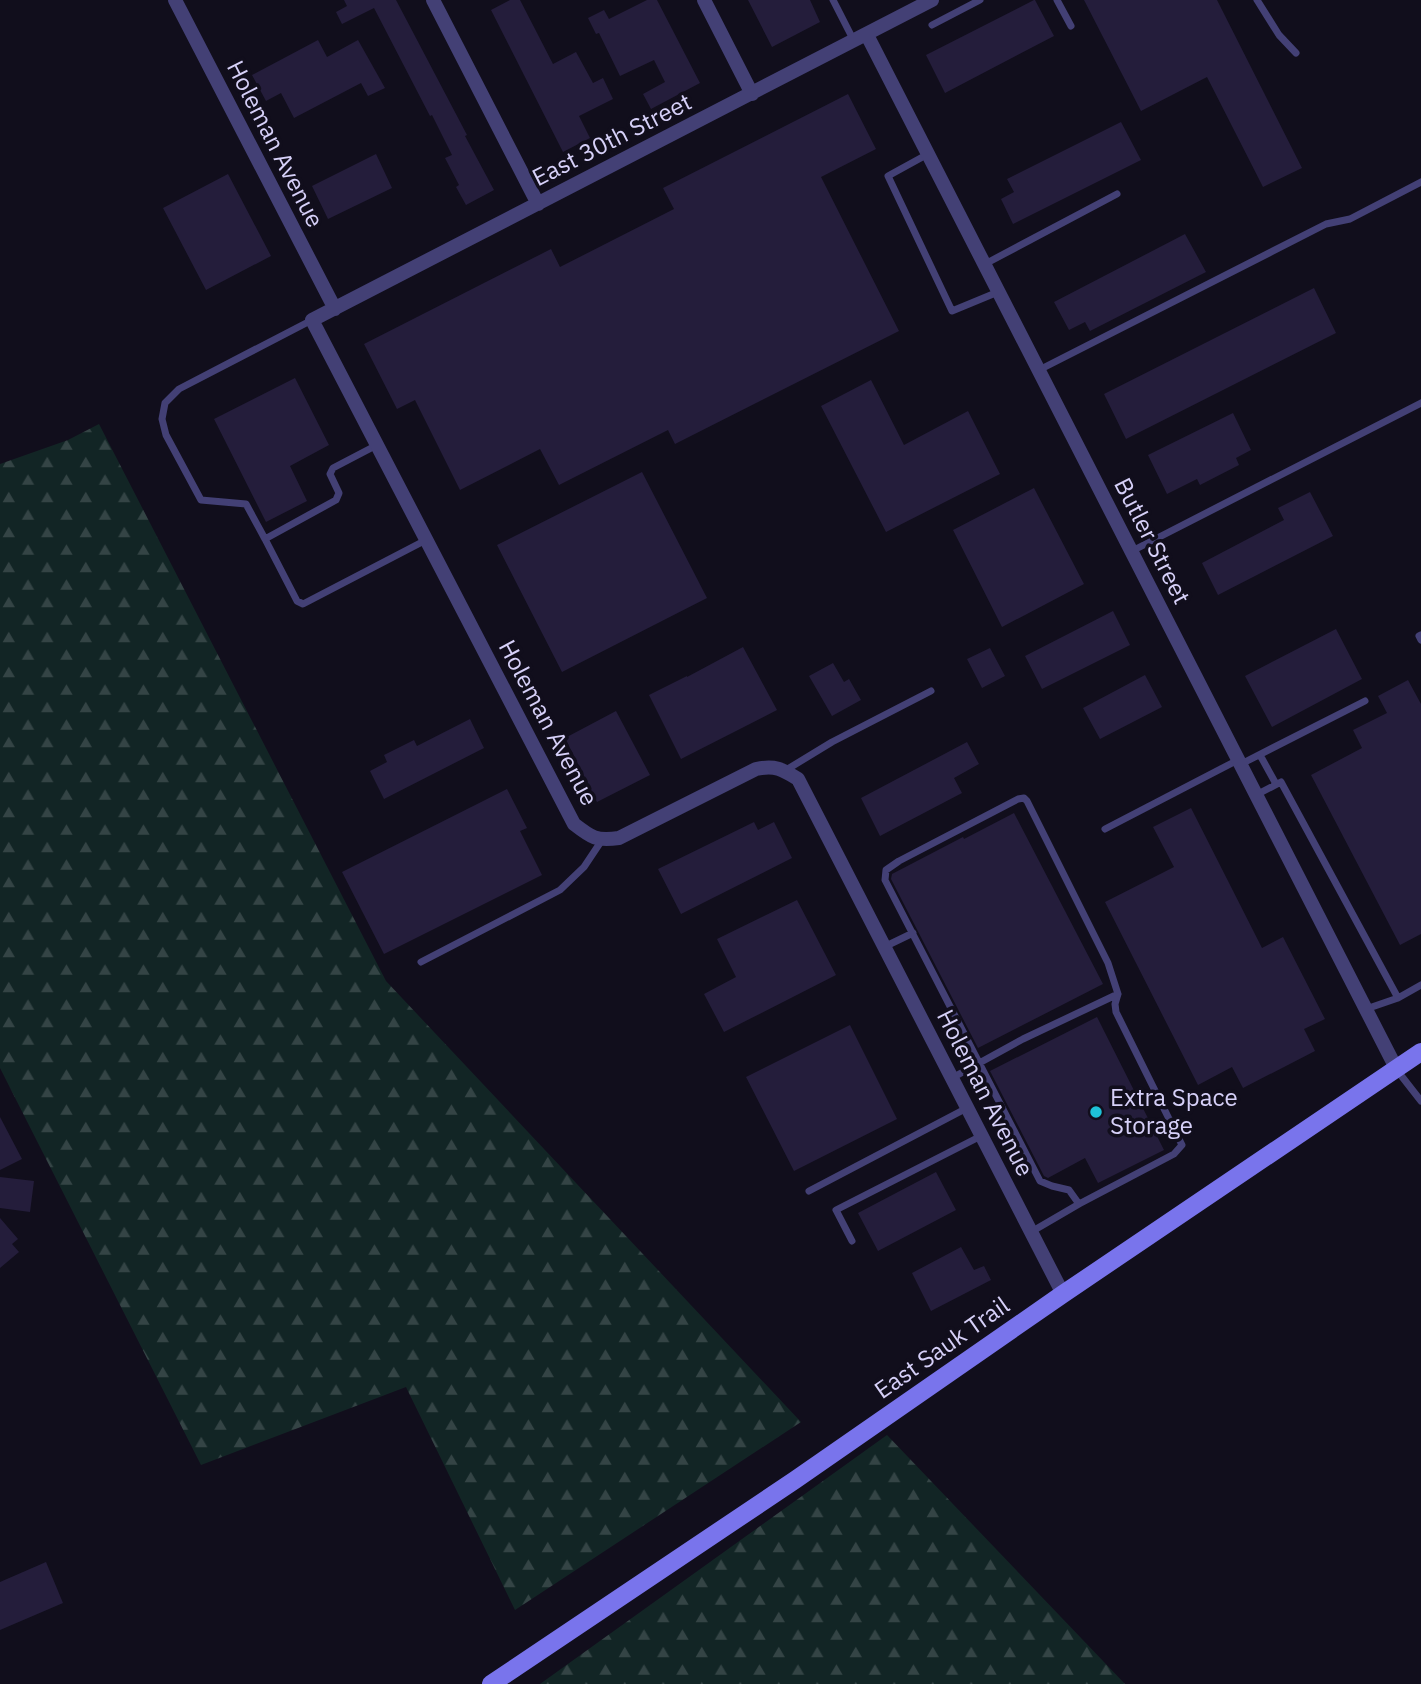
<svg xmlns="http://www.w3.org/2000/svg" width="1421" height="1684" font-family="'IBM Plex Sans',sans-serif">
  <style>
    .forest { fill: url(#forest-firs) }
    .building { fill: #241d3b }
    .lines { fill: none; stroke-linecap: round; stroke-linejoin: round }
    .service { stroke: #434075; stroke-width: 7 }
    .minor { stroke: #434075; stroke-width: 14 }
    .secondary { stroke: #7974ec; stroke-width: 18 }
    .poi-dot { fill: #1ec1d7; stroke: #110e1c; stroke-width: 2.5 }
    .labels { text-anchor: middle; stroke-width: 7; stroke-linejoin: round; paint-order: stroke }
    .street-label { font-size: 24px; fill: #d6d0f8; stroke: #110e1c }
    .poi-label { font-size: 24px; fill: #d6d0f8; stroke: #110e1c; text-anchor: start }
  </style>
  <defs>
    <pattern id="forest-firs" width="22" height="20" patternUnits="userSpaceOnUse" patternTransform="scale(1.75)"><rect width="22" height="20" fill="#122525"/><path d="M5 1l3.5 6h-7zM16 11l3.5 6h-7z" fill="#344445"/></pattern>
  </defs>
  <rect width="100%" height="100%" fill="#110e1c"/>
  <path class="forest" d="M99,424L386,981L801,1422L515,1610L406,1387L201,1465L0,1068V464L68,440Z
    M887,1435L1125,1684H540Z"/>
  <path class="building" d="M344,0H396L467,135L465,136L494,190L466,205L456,187L459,185L445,158L452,155L432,115L430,116L374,8L342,24L336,12L347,6Z
    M510,0H520L553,64L576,52L593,83L603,78L613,99L579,116L590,138L563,152L491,10Z
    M647,0H657L700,83L651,109L643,94L665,82L654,60L620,76L599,33L596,34L588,18L604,10L609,19Z
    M748,0H810L820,22L772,47Z
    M1034,0H1035L1054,36L945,93L926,55Z
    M1084,0H1217L1302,168L1263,187L1207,77L1141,111Z
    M318,40L327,57L358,40L385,88L368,96L361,83L294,118L281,93L266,101L252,75Z
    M848,94L876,149L821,177L899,331L675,444L668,430L559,485L540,449L460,490L415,400L397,409L364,344L551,249L560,267L674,209L663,188Z
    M1121,122L1141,160L1013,224L1001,199L1014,192L1007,179Z
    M376,154L392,188L328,219L312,186Z
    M228,174L271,256L206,290L163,208Z
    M1185,234L1206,272L1090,331L1085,322L1069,330L1054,302Z
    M1314,288L1336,333L1126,439L1104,394Z
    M295,378L329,445L290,466L307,501L266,522L214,419Z
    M871,380L904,445L968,411L1000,474L886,532L821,406Z
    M1233,413L1251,450L1236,458L1239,465L1200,485L1197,479L1167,494L1148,455Z
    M642,472L707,598L562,672L497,545Z
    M1034,488L1084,584L1002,627L953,530Z
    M1310,492L1333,536L1218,595L1202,563L1284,520L1278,508Z
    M1113,611L1130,645L1042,689L1025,656Z
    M1336,629L1362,679L1272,727L1245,676Z
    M743,647L777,710L681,759L649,695L687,676V677Z
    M990,648L1005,676L982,688L967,659Z
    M833,663L844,682L849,679L861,700L832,716L809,676Z
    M1145,675L1162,707L1100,739L1083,708Z
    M1408,680L1421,704V934L1400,945L1311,775L1362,748L1353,730L1387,713L1378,696Z
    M616,711L650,775L597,802L565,738Z
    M470,719L484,748L384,799L370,771L387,762L384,755L414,740L417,746Z
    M967,742L979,764L954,778L962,793L880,836L861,798Z
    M507,789L527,828L520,831L542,875L384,954L342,872Z
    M1191,808L1262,948L1283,937L1325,1019L1304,1029L1315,1051L1243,1088L1232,1067L1198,1085L1105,902L1174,867L1153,827Z
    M1014,813L1103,984L978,1048L891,879L892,874L963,837L964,839Z
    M754,822L758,830L774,822L792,858L681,914L658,869Z
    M797,900L836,975L724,1032L704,994L736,977L717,939Z
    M1097,1017L1164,1150L1098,1183L1085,1158L1048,1178L1044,1176L990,1071Z
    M850,1025L897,1119L794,1171L746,1077Z
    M0,1117L22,1159L0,1170Z
    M936,1172L956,1210L878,1251L858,1213Z
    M0,1177L34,1181L30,1212L0,1208Z
    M0,1218L18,1239L12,1244L19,1252L0,1268Z
    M961,1247L974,1270L984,1266L991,1280L931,1311L912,1273Z
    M46,1562L63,1603L0,1630V1582Z"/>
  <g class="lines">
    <path class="service" d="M833,0L854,41
      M1057,0L1071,26
      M1257,0L1279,35L1296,53
      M932,25L980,0
      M928,154L888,176L952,311L998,292
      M985,264L1117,194
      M312,320L179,389L165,403L162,419L166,435L201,500L246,504L265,539L336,500L339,493L330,474L333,468L377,445
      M1039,370L1326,224L1350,219L1421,182
      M265,539L297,601L303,604L426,540
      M1132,551L1421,403
      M1421,635L1419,636L1421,640
      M1260,755L1276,784
      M1241,764L1365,701
      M786,770L832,742L931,691
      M1256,795L1281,782L1398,998
      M1105,829L1238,760
      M884,947L913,933
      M421,962L560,890L584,867L602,840
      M1366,1009L1398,998L1421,985
      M1396,1069L1421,1101
      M952,1078L1023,1039L1118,994
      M809,1191L967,1108
      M1031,1232L1079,1204L1174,1154L1182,1145L1116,1012L1115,1004L1118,994L1108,963L1027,801L1024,798L1018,799L899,861L886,870L885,880L1040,1181L1052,1186L1069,1190L1079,1204
      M852,1241L836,1210L981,1136"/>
    <path class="minor" d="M175,0L335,309
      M433,0L538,204
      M704,0L752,94
      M932,0L312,320L574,824C592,838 596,841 619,838L756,769C775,765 782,769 798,779L1063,1294
      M867,35L1396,1068"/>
    <path class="secondary" d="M491,1684L795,1480L1063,1294L1421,1052"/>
  </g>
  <circle class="poi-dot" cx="1096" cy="1112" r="7"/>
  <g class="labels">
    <g class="street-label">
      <text transform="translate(612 140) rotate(-27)" y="8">East 30th Street</text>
      <text transform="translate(275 144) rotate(63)" y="8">Holeman Avenue</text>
      <text transform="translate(1152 541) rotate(63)" y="8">Butler Street</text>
      <text transform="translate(548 723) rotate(62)" y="8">Holeman Avenue</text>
      <text transform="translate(985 1093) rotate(63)" y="8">Holeman Avenue</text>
      <text transform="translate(942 1348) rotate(-35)" y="8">East Sauk Trail</text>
    </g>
    <g class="poi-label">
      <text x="1110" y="1106">Extra Space<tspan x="1110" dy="28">Storage</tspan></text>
    </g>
  </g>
</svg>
